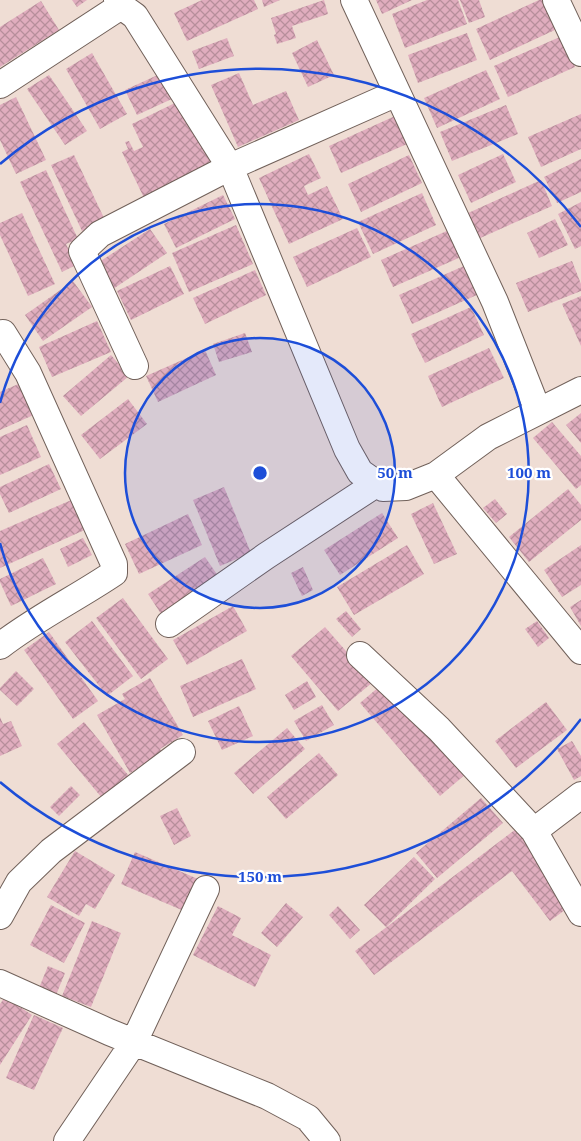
<svg xmlns="http://www.w3.org/2000/svg" width="581" height="1141" font-family="'Noto Serif',serif">
  <style>
    .building { fill: url(#building-cross-hatch) }
    .lines { fill: none; stroke-linecap: round; stroke-linejoin: round }
    .minor-casing { stroke: #71615a; stroke-width: 28 }
    .minor { stroke: #fff; stroke-width: 26 }
    .ring { fill: none; stroke: #1d4ed8; stroke-width: 2.5 }
    .centre { fill: #1d4ed8; stroke: #fff; stroke-width: 2.5 }
    .ring-label { font-size: 15px; text-anchor: middle; font-weight: bold; fill: #1d4ed8; stroke: #fff; stroke-width: 4.5; stroke-linejoin: round; paint-order: stroke }
  </style>
  <defs>
    <pattern id="building-cross-hatch" width="8" height="8" patternUnits="userSpaceOnUse" patternTransform="scale(1.25)"><rect width="8" height="8" fill="#e0adbe"/><path d="M0 0l8 8M0 8l8-8" fill="none" stroke="#b78e9b"/></pattern>
  </defs>
  <rect width="100%" height="100%" fill="#efddd4"/>
  <path class="building" d="M72,0H87L77,7Z
    M202,0H254L258,9L187,41L174,13Z
    M262,0H280L264,7Z
    M324,0L328,14L292,26L296,38L277,44L274,35L276,34L271,18Z
    M376,0H412L382,14Z
    M427,0H458L467,24L405,48L392,14Z
    M460,0H479L485,17L469,23Z
    M539,0H544L557,29L490,60L476,29Z
    M41,1L59,30L0,67V27Z
    M467,33L477,60L418,83L408,55Z
    M562,36L575,67L508,97L494,66Z
    M227,38L234,56L199,69L192,51Z
    M317,40L334,75L308,87L292,53Z
    M92,53L127,114L100,129L66,69Z
    M486,70L500,99L437,128L424,98Z
    M162,73L174,98L137,115L125,90Z
    M239,73L253,105L286,91L299,120L238,147L211,85Z
    M49,75L87,131L65,145L27,89Z
    M16,97L46,160L16,174L0,140V105Z
    M181,100L214,168L145,200L122,152L128,149L125,142L129,141L134,151L143,147L132,124Z
    M506,105L518,134L452,161L440,132Z
    M581,114V149L541,167L528,137Z
    M395,116L407,144L341,173L329,146Z
    M309,154L321,178L304,186L308,195L327,186L343,219L289,244L259,178Z
    M503,154L516,182L471,203L458,175Z
    M74,155L105,220L82,231L51,165Z
    M409,155L422,183L361,212L348,184Z
    M581,159V192L557,203L544,177Z
    M46,170L78,239L66,244L76,265L62,272L20,182Z
    M541,180L552,206L478,239L466,214Z
    M422,193L436,225L373,254L358,222Z
    M223,195L235,219L176,248L164,224Z
    M581,202V246L575,249L558,214Z
    M22,213L55,284L28,296L0,235V223Z
    M555,219L568,245L539,258L527,233Z
    M236,225L253,264L189,292L172,253Z
    M357,228L371,257L307,287L293,257Z
    M150,229L167,253L113,289L96,264Z
    M449,230L461,257L393,287L381,260Z
    M572,261L581,284V291L528,312L516,283Z
    M466,265L479,294L412,324L399,295Z
    M170,266L184,294L131,320L117,291Z
    M255,270L266,295L205,324L193,298Z
    M73,281L92,307L43,341L25,315Z
    M581,296V346L562,304Z
    M471,307L484,335L425,363L411,334Z
    M97,321L111,352L52,377L39,347Z
    M245,333L252,352L219,362L213,344Z
    M489,348L504,378L442,407L428,376Z
    M205,350L216,375L158,402L146,376Z
    M111,355L129,376L81,416L63,396Z
    M23,382L38,413L0,430V392Z
    M128,399L147,424L100,459L81,435Z
    M581,413V443L566,425Z
    M552,422L581,456V485L576,489L533,438Z
    M27,425L41,457L0,475V437Z
    M49,464L61,489L9,513L0,494V487Z
    M224,487L251,553L220,566L193,500Z
    M568,489L581,505V520L529,562L509,537Z
    M76,498L89,528L0,568V531Z
    M495,499L507,514L496,523L483,508Z
    M433,503L457,554L434,564L411,514Z
    M382,513L398,538L340,575L324,550Z
    M188,514L202,545L139,574L125,544Z
    M83,538L92,555L68,567L60,549Z
    M407,545L424,574L354,615L337,587Z
    M581,545V585L562,597L544,570Z
    M205,557L223,583L165,620L148,594Z
    M43,558L56,584L11,606L0,582V579Z
    M303,567L313,590L302,596L291,573Z
    M123,598L168,659L141,679L96,618Z
    M581,600V626L570,607Z
    M233,606L247,631L187,665L173,640Z
    M346,611L361,629L352,637L336,619Z
    M92,621L133,676L107,696L65,642Z
    M537,621L549,638L538,647L525,629Z
    M325,627L373,682L338,711L291,656Z
    M49,632L98,701L73,719L24,650Z
    M242,659L256,689L193,717L180,686Z
    M16,671L34,689L17,706L0,690V688Z
    M150,678L183,735L160,749L163,754L130,773L97,715L125,699L122,694Z
    M387,680L467,773L440,796L360,703Z
    M307,681L316,697L294,710L285,695Z
    M546,702L567,730L516,768L495,741Z
    M322,705L334,725L306,741L294,721Z
    M239,706L253,736L222,750L208,721Z
    M0,717L3,724L11,721L22,746L0,756Z
    M84,722L129,776L102,798L57,744Z
    M287,728L305,749L253,794L234,773Z
    M572,741L581,756V776L574,780L557,749Z
    M319,753L338,775L286,819L267,797Z
    M71,786L80,795L59,816L50,807Z
    M481,798L503,823L437,878L416,853Z
    M177,808L191,836L174,845L160,816Z
    M516,829L573,904L550,921L512,871L374,975L355,951Z
    M75,851L115,875L95,909L86,904L79,916L47,897Z
    M135,852L198,879L184,911L121,884Z
    M414,857L435,879L386,927L364,905Z
    M286,903L303,917L277,947L261,933Z
    M51,905L85,923L64,963L30,945Z
    M218,906L241,918L232,935L271,955L255,987L193,955Z
    M338,906L360,930L350,939L329,915Z
    M92,921L121,933L91,1007L62,996Z
    M48,966L65,973L56,995L39,988Z
    M5,997L32,1015L0,1065V1004Z
    M34,1015L63,1028L34,1090L6,1078Z"/>
  <g class="lines">
    <g class="minor-casing">
      <path id="minor" d="M117,0L121,6L135,16L230,167L347,449L360,472L383,488L406,487L436,475L581,651
        M354,0L495,302L538,411
        M556,0L581,53
        M0,85L121,6
        M135,366L82,251L100,234L230,167L397,93
        M436,475L488,437L581,390
        M169,624L266,556L376,484
        M0,646C36,618 77,598 114,573V564L28,373L3,333
        M360,655L439,729L534,831L581,913
        M534,831L581,795
        M0,916L19,882L51,851L182,752
        M0,983L109,1032L267,1096L308,1118L327,1141
        M67,1141L134,1042L206,889"/>
    </g>
    <use href="#minor" class="minor"/>
  </g>
  <circle cx="260" cy="473" r="135" fill="#1d4ed8" fill-opacity=".12"/>
  <g class="ring">
    <circle cx="260" cy="473" r="135"/>
    <path d="M0 403A269 269 0 1 1 0 543"/>
    <path d="M581 719A404 404 0 0 1 0 782M0 164A404 404 0 0 1 581 227"/>
  </g>
  <circle cx="260" cy="473" r="8" class="centre"/>
  <g class="ring-label">
    <text x="395" y="478">50 m</text>
    <text x="529" y="478">100 m</text>
    <text x="260" y="882">150 m</text>
  </g>
</svg>
